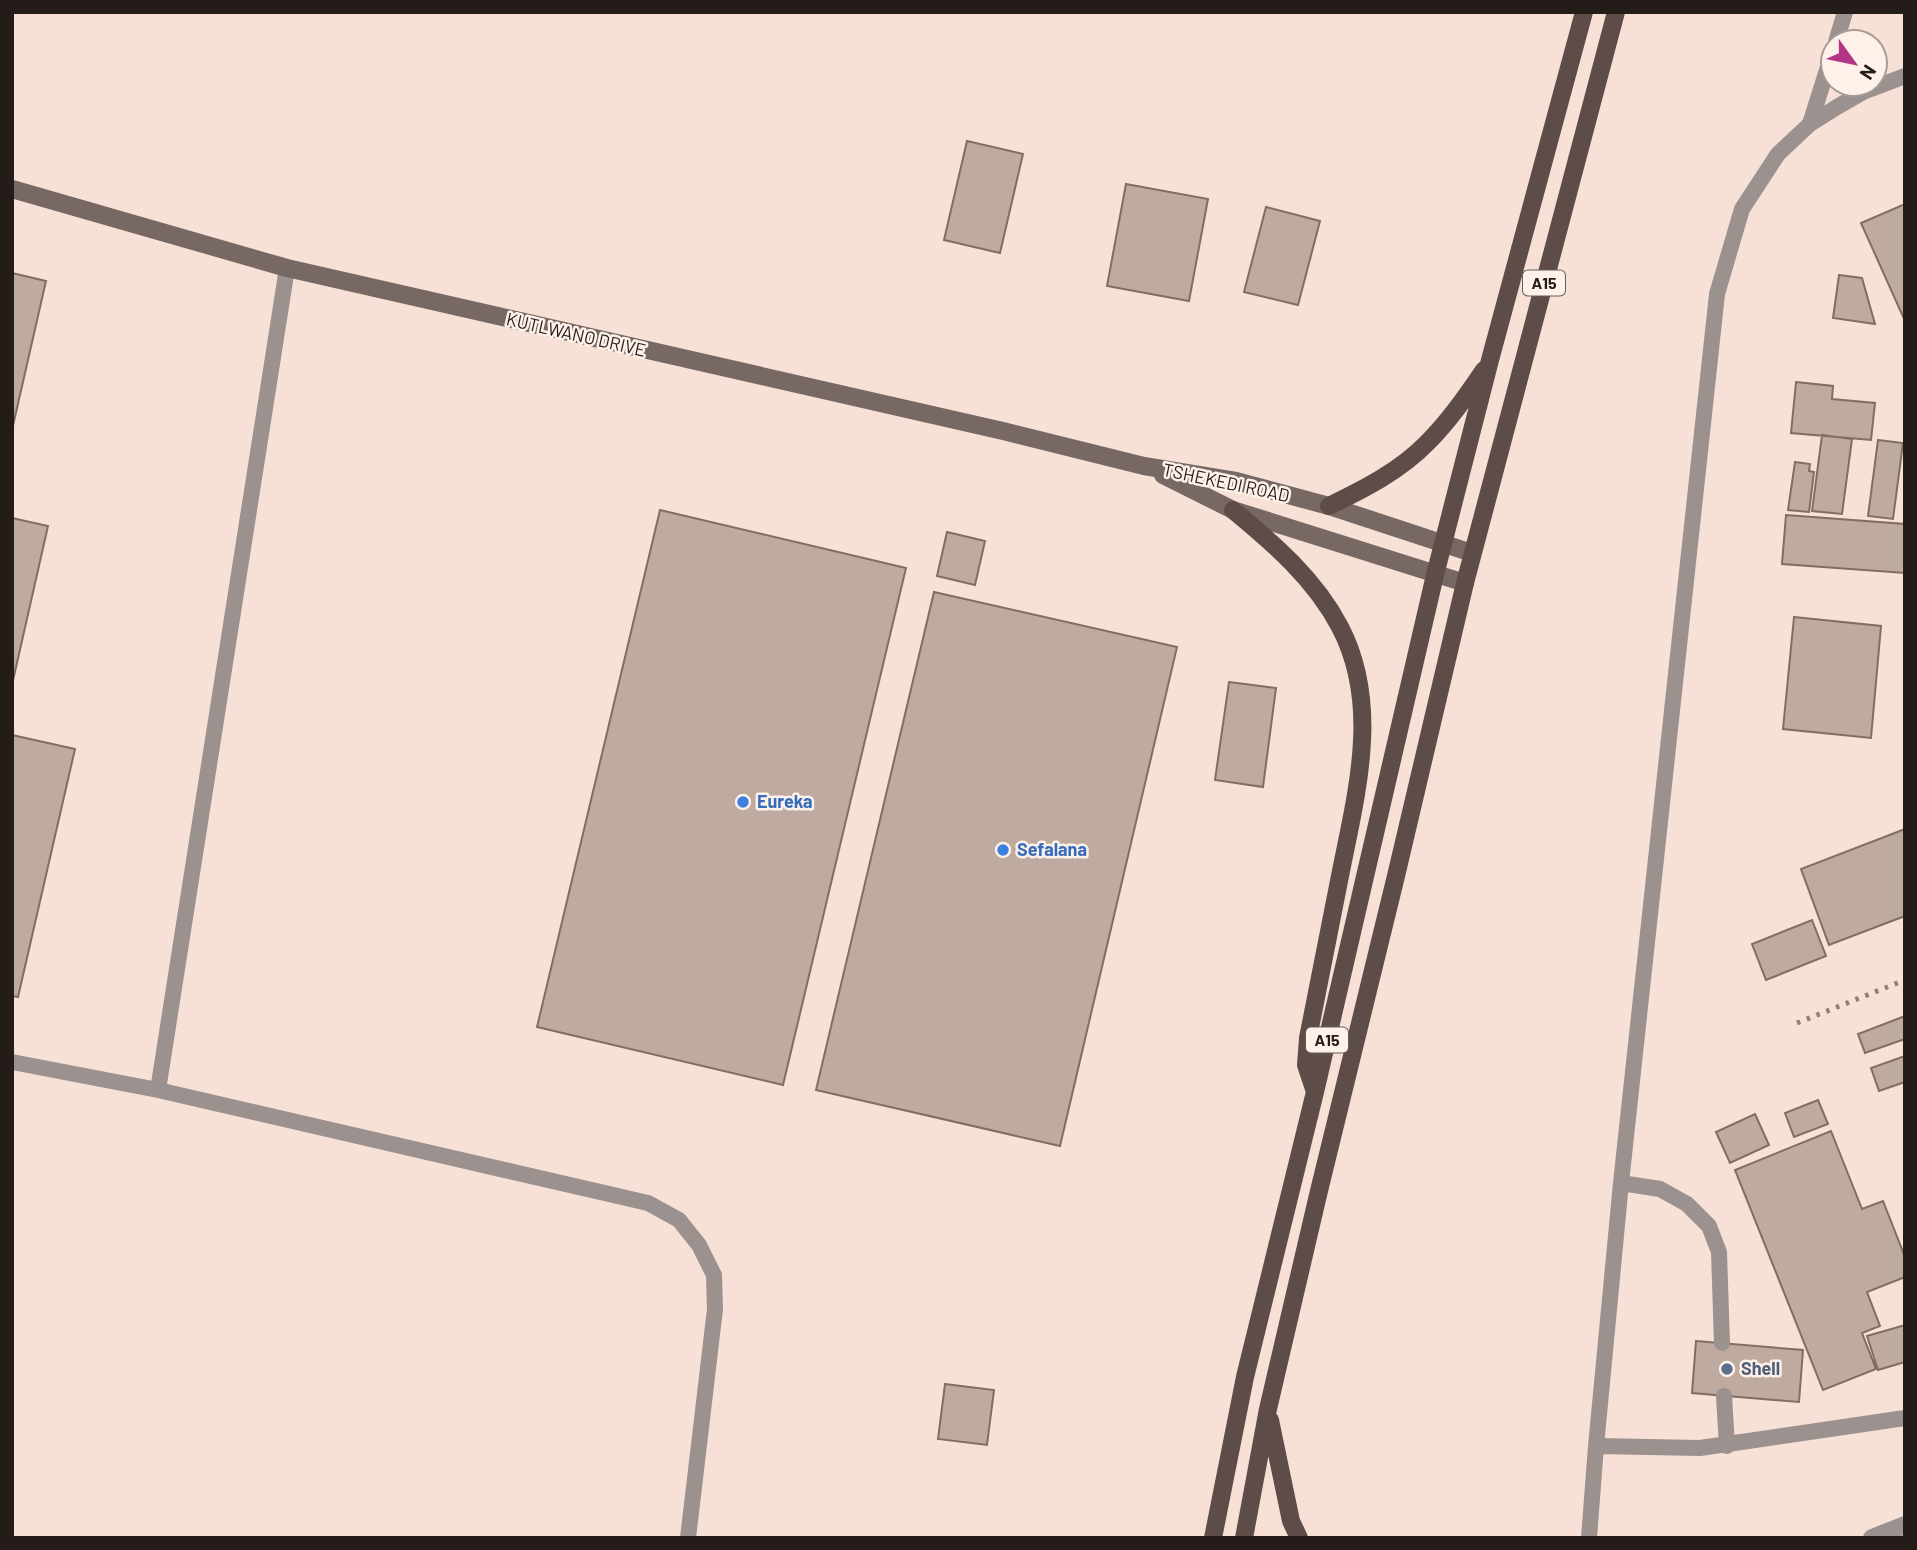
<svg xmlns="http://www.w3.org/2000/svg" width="1917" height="1550" font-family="Barlow,sans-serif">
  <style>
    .building { fill: #beaa9f; stroke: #816d63; stroke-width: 2 }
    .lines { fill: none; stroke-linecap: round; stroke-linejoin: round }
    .lane { stroke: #9b918e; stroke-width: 16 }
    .street { stroke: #9b918e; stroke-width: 18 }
    .secondary { stroke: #776864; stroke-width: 18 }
    .primary { stroke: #5d4c47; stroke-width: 18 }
    .rail { stroke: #8f8078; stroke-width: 5; stroke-dasharray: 3.5 7; stroke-linecap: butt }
    .shop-dot { fill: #3f7fe0; stroke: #fef1ea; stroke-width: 2.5 }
    .service-dot { fill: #5c6f8a; stroke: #fef1ea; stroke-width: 2.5 }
    .labels { text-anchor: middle; stroke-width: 5; stroke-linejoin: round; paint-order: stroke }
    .shield { fill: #fef1ea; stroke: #655c57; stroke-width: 2 }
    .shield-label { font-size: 16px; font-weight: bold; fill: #241c18 }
    .street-label { font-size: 18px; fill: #241c18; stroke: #fef1ea }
    .shop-label { font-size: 18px; font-weight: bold; fill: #366cbe; stroke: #fef1ea; text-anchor: start }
    .service-label { font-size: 18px; font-weight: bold; fill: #4e5e75; stroke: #fef1ea; text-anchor: start }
  </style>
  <rect width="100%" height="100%" fill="#f7e1d6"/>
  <path class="building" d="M967,141L1023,154L1000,253L944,240Z
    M1126,184L1208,199L1189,301L1107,286Z
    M1905,204V321L1861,223Z
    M1266,207L1320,221L1298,305L1244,292Z
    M12,273L46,281L12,430Z
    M1839,275L1862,278L1875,324L1833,318Z
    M1796,382L1833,386L1832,399L1875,403L1871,440L1791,433Z
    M1822,435L1852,439L1842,514L1812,511Z
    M1878,440L1903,443L1893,519L1868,516Z
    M1795,462L1810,464L1809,471L1814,472L1809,512L1788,510Z
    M660,510L906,568L783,1085L537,1027Z
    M1786,515L1905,524V573L1782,564Z
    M12,518L48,526L12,685Z
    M947,532L985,541L975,585L937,576Z
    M934,592L1177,647L1060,1146L816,1090Z
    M1794,617L1881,626L1871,738L1783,729Z
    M1229,682L1276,688L1263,787L1215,780Z
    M12,735L75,749L18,997L12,996Z
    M1905,829V916L1829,945L1801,869Z
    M1812,920L1826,956L1766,980L1752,944Z
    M1905,1016V1039L1865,1053L1858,1034Z
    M1905,1056V1082L1879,1091L1871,1068Z
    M1818,1100L1828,1124L1794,1137L1785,1113Z
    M1755,1114L1769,1145L1730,1163L1716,1132Z
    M1831,1131L1862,1209L1883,1201L1905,1257V1277L1867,1292L1880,1326L1862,1333L1876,1369L1823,1390L1735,1170Z
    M1905,1325V1362L1878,1370L1867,1336Z
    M1696,1341L1803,1350L1799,1402L1692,1393Z
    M945,1384L994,1390L987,1445L938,1439Z"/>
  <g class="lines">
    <path class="lane" d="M1836,42L1845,12
      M1810,124L1833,51
      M12,1062L158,1090L648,1203L679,1220L699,1245L714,1275L715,1309L688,1538
      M158,1090L287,268
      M1621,1183L1660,1189L1687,1204L1709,1226L1719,1252L1722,1343
      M1724,1396L1727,1446
      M1596,1446L1700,1448L1905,1418
      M1589,1538L1596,1446L1621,1183L1717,294L1742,209L1778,154L1810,124L1837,107L1863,92L1905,76"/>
    <path class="street" d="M1872,1538L1905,1525"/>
    <path class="secondary" d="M12,189L287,268L1003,431L1144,466L1236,481L1329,506L1472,553
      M1163,475L1233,510L1465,583"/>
    <path class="primary" d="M1329,506C1364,489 1400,471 1428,442C1449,421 1467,395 1484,370
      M1233,510C1273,543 1315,579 1340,627C1382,707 1355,798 1339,881C1329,934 1318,986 1308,1038L1306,1065L1315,1092
      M1270,1420L1291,1521L1299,1538
      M1213,1538L1245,1377L1315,1092L1435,575L1490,360L1584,12
      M1244,1538L1268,1409L1318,1195L1396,876L1465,583L1616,12"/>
    <path class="rail" d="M1797,1023L1905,980"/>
  </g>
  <g class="shop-dot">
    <circle cx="743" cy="802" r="7"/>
    <circle cx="1003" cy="850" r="7"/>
  </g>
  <circle class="service-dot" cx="1727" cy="1369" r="7"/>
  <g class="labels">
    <g class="shield">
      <rect x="1523" y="270.5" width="42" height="25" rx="5"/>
      <rect x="1306" y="1027.5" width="42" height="25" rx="5"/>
    </g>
    <g class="shield-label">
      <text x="1544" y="289">A15</text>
      <text x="1327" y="1046">A15</text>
    </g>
    <g class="street-label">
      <text transform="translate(576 335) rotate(13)" y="6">KUTLWANO DRIVE</text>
      <text transform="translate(1226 483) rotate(12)" y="6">TSHEKEDI ROAD</text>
    </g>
    <g class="shop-label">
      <text x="757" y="808">Eureka</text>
      <text x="1017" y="856">Sefalana</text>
    </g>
    <g class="service-label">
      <text x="1741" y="1375">Shell</text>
    </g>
  </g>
  <rect width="1917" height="1550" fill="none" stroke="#241c18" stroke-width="28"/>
  <g transform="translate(1854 63) rotate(123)"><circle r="33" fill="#fef1ea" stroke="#a79c96" stroke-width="2"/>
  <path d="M0-5L12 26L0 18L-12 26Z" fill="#b33686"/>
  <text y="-10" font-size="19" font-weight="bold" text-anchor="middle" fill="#241c18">N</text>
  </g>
</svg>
